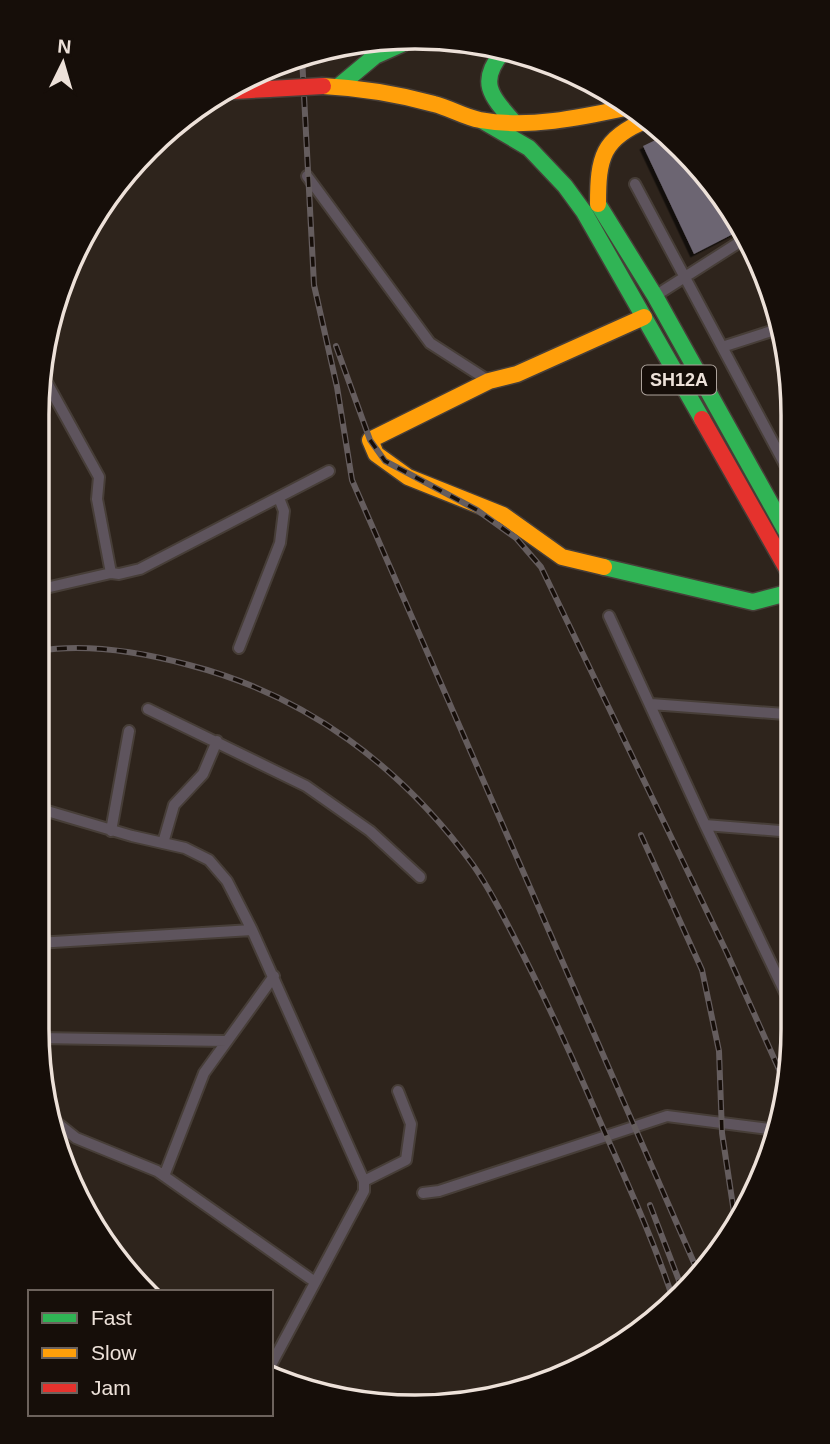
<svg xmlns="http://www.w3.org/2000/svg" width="830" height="1444" font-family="Helvetica,sans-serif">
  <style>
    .building { fill: #6c6572; filter: url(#shadow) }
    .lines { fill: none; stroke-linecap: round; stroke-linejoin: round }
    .street-casing { stroke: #473e38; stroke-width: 14 }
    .fast-casing { stroke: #473e38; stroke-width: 19 }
    .slow-casing { stroke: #473e38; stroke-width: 19 }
    .jam-casing { stroke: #473e38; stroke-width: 19 }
    .street { stroke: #5e545d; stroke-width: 10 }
    .fast { stroke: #30b455; stroke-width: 16 }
    .slow { stroke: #ff9f0a; stroke-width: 16 }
    .jam { stroke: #e5322d; stroke-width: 16 }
    .rail-casing { stroke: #655d5e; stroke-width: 6 }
    .rail { stroke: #160e09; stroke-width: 3.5; stroke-dasharray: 10; stroke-linecap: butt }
    .jam-bridge-casing { stroke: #473e38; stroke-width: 19; stroke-linecap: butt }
    .jam-bridge { stroke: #e5322d; stroke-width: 16 }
    .labels { text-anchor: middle; stroke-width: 7; stroke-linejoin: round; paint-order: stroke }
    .shield { fill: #160e09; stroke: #aca29b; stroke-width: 2 }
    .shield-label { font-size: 18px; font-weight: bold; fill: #ede1d9 }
    .rim { fill: none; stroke: #ede1d9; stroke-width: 3.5 }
  </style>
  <defs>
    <filter id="shadow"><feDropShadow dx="-3.5" dy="3.5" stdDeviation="0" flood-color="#0009"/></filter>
  </defs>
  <rect width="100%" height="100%" fill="#2e241c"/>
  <path class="building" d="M666,135L682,147L712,184L735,233L694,254L643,146Z"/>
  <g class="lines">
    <g class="street-casing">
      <path id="street" d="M307,176L430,343L489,381
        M635,184L790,474
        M655,296L746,238
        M722,347L781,328
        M41,372L99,477L97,499L111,573
        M37,590L111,573L119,574L140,569L329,471
        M609,616L705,825L792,1007
        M239,648L280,543L284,511L279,498
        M651,704L785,714
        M148,709L306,786L370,831L420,877
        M37,808L132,836L185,848L209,860L227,881L252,930L364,1181V1191L271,1365
        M705,825L792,832
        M111,831L129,731
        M163,843L174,805L203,774L217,741
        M37,943L252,930
        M38,1038L227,1041
        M51,1118L76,1138L157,1171L315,1282
        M164,1176L204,1073L274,976
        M364,1181L406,1160L411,1124L398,1091
        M423,1193L439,1191L667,1116L777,1130"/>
    </g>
    <g class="fast-casing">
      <path id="fast" d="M502,53C478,82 491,96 513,121
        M339,86L375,56L402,44
        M483,121L529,148L565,186L584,212L702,419
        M598,204L655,296L791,540
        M604,567L753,602L791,592"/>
    </g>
    <g class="slow-casing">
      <path id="slow" d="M323,86C361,88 398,94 434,104C450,108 464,117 480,120C529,129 583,117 630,107
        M598,204C598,158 602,138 647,120
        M604,567L562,557L503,515L408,477L376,454L370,440L489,381L517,374L644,317"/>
    </g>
    <g class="jam-casing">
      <path id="jam" d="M234,91L269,89
        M702,419L791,576"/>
    </g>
    <use href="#street" class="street"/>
    <use href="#fast" class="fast"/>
    <use href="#slow" class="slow"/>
    <use href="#jam" class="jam"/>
    <g class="rail-casing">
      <path id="rail" d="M302,57L314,285L337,387L352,480L698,1272
        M336,346L370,440L385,461L477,510L516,538L541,567L727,953L786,1085
        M37,651C87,643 141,652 189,665C306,695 402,767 473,865C488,886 500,910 512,933C540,987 565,1041 589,1096C618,1164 651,1231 674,1302
        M641,835L702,970L719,1051L722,1133L736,1226
        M650,1205L683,1291"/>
    </g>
    <use href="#rail" class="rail"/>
    <g class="jam-bridge-casing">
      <path id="jam-bridge" d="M269,89L323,86"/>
    </g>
    <use href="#jam-bridge" class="jam-bridge"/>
  </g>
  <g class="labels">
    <rect class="shield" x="642" y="365.5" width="74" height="29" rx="5"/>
    <g class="shield-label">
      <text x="679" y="386">SH12A</text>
    </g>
  </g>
  <path d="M0 0H830V1444H0ZM415 49H415A366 366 0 0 1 781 415V1029A366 366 0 0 1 415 1395H415A366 366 0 0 1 49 1029V415A366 366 0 0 1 415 49Z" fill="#160e09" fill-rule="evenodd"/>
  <path class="rim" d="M415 49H415A366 366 0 0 1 781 415V1029A366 366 0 0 1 415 1395H415A366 366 0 0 1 49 1029V415A366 366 0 0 1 415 49Z"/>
  <rect x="28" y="1290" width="245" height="126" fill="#160e09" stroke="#6c625c" stroke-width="2"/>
  <rect x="42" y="1313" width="35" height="10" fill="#30b455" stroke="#6c625c" stroke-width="2"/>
  <text x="91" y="1325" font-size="21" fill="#ede1d9">Fast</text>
  <rect x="42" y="1348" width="35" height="10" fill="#ff9f0a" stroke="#6c625c" stroke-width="2"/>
  <text x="91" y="1360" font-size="21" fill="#ede1d9">Slow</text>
  <rect x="42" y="1383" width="35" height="10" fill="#e5322d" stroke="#6c625c" stroke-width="2"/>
  <text x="91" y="1395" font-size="21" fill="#ede1d9">Jam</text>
  <g transform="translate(63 63) rotate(5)" stroke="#160e09" stroke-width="5" paint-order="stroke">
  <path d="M0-5L12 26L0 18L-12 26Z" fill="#ede1d9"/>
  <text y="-10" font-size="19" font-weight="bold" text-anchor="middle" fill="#ede1d9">N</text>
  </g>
</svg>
